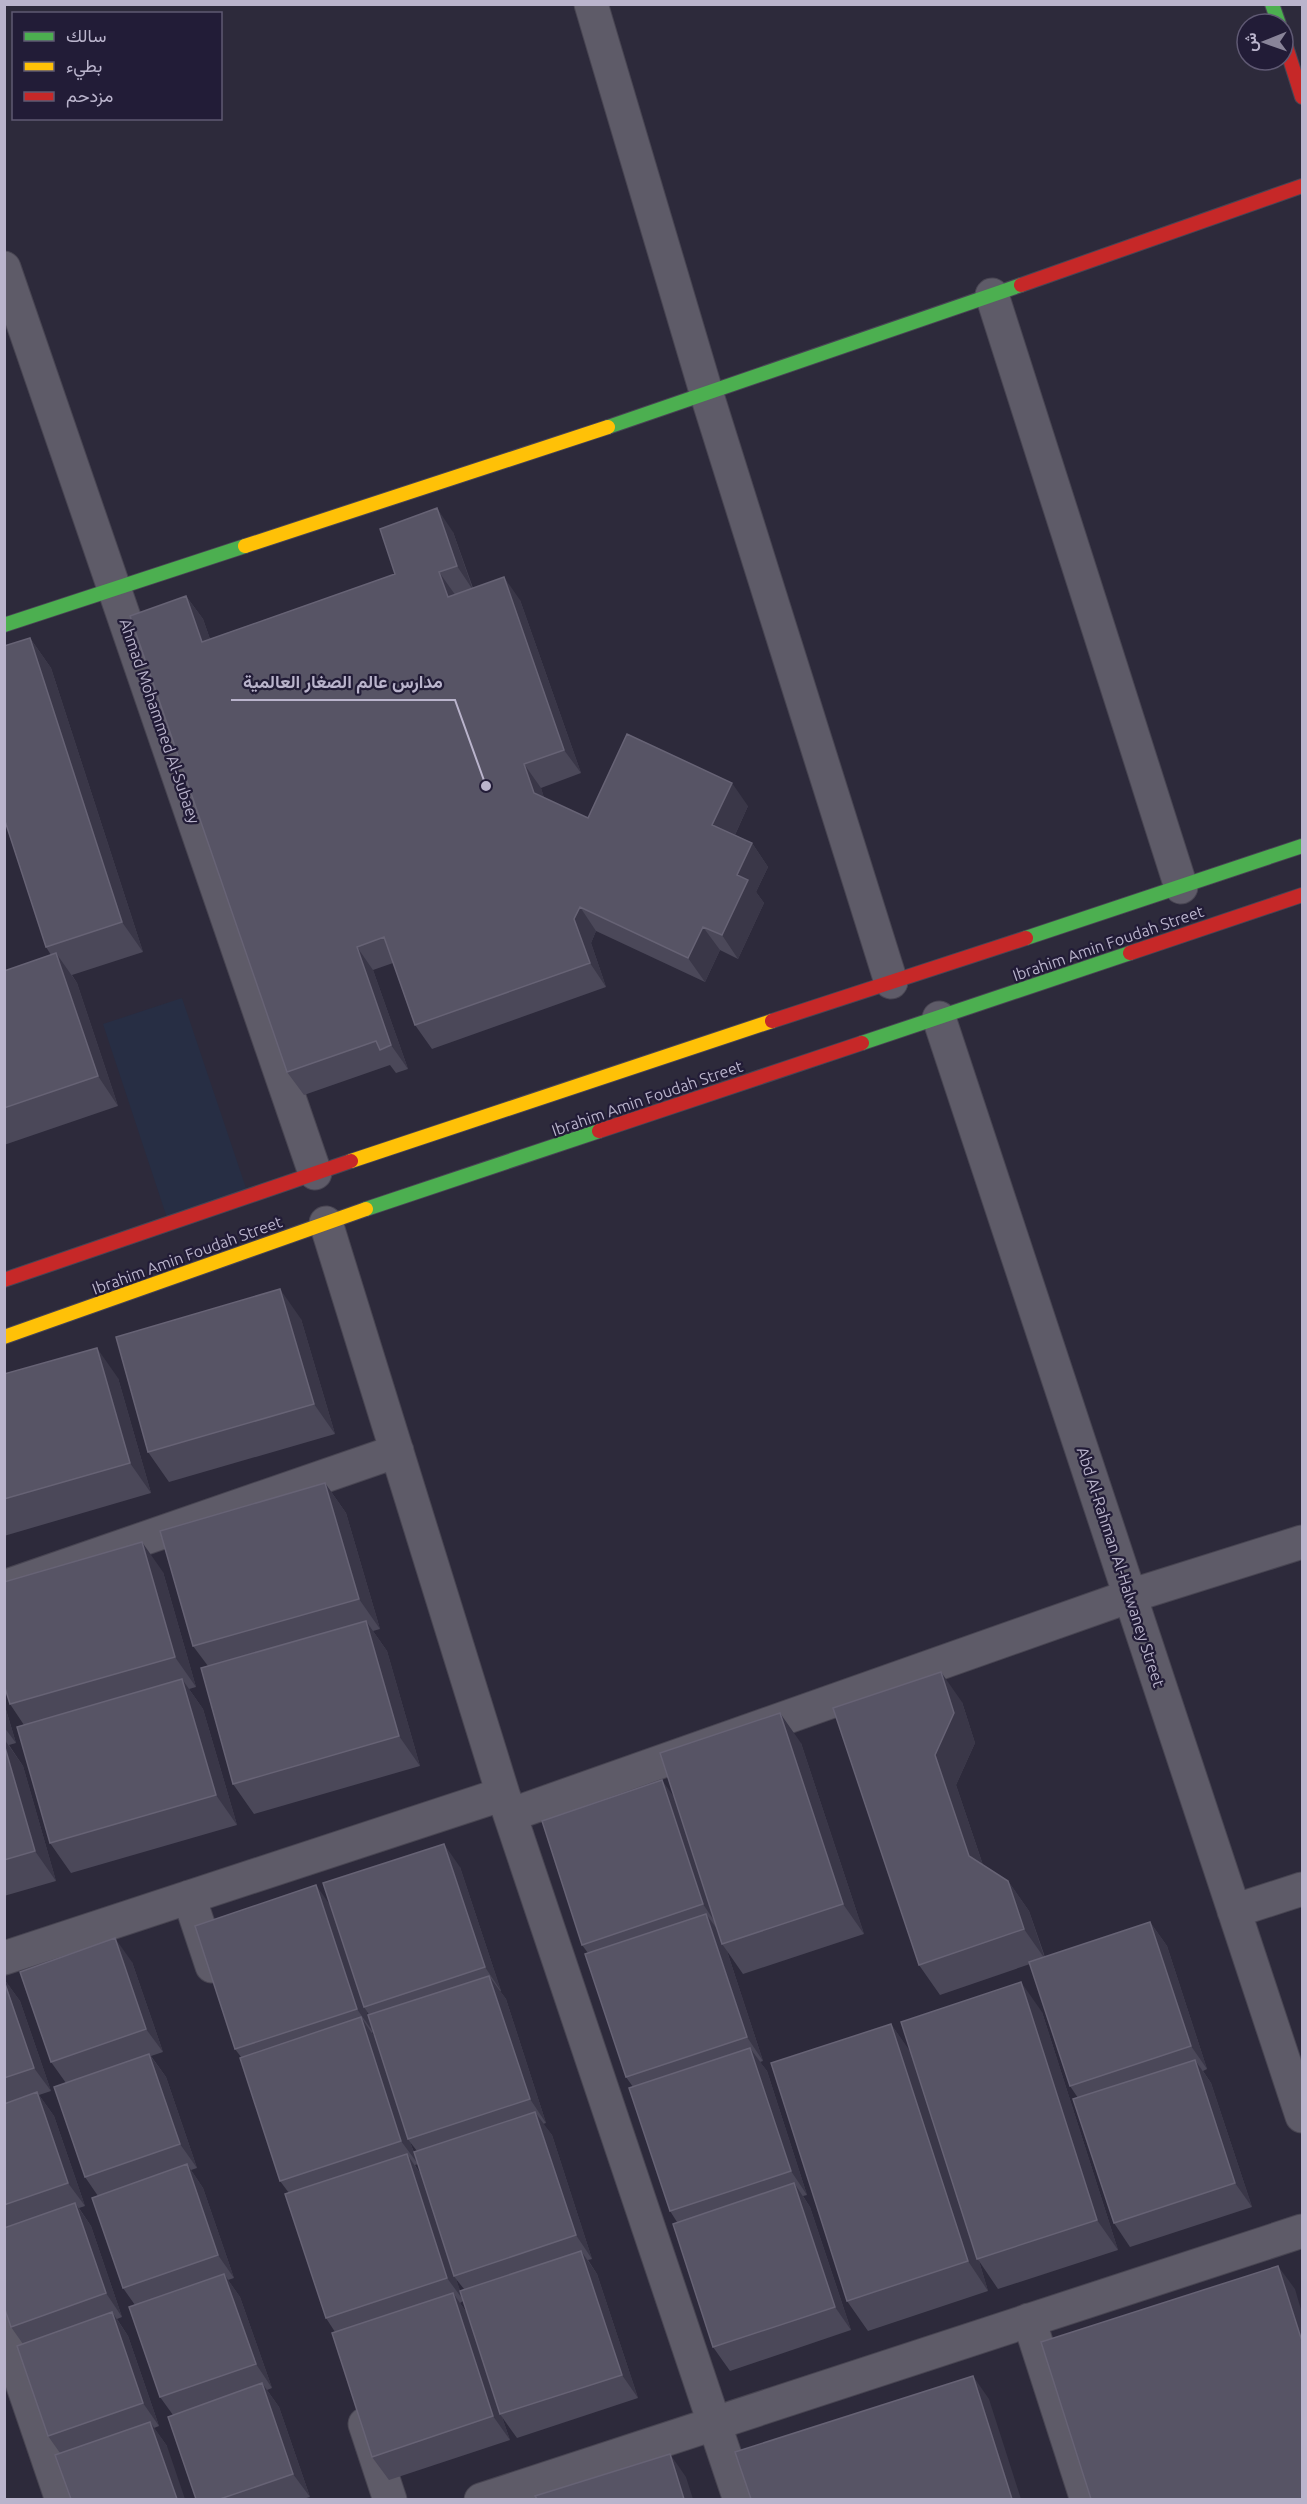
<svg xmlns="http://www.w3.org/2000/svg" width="1307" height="2504" font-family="Ubuntu,Vazirmatn,sans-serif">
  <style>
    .green { fill: #272e44 }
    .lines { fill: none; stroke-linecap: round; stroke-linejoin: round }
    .street-casing { stroke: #484552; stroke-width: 35 }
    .fast-casing { stroke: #484554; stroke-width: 16 }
    .slow-casing { stroke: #484554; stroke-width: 16 }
    .jam-casing { stroke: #484554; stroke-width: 16 }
    .street { stroke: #5e5b68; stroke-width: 33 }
    .fast { stroke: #4caf50; stroke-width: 14 }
    .slow { stroke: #ffc107; stroke-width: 14 }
    .jam { stroke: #c62828; stroke-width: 14 }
    .wall { fill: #4b4859; fill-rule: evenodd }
    .shaded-wall { fill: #3a3748 }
    .building { fill: #575465; stroke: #676375; stroke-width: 1.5 }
    .labels { text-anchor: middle; stroke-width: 4.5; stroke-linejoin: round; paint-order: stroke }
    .street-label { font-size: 16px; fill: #bab4cc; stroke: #221c37 }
    .leader { fill: none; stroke: #bab4cc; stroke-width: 2 }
    .callout-dot { fill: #bab4cc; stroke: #221c37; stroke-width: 2 }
    .callout-label { font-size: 18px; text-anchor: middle; font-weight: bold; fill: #bab4cc; stroke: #221c37; stroke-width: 4.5; stroke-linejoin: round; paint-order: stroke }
  </style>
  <rect width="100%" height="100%" fill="#2d2a3b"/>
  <path class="green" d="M182,998L247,1191L167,1218L103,1024Z"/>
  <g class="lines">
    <g class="street-casing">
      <path id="street" d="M591,4L707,395L891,982
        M4,268L315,1173
        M992,295L1181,887
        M939,1018L1302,2116
        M326,1223L503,1794L740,2500
        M4,1587L397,1451
        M510,1815L1130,1596L1302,1542
        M189,1897L212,1966
        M1234,1911L1302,1889
        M4,1958L503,1794
        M1029,2320L1087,2500
        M4,2330L62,2500
        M365,2424L390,2500
        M481,2500L1302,2231"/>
    </g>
    <g class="fast-casing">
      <path id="fast" d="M1272,4L1279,24
        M608,427L1021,285
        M4,625L245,546
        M1026,938L1302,846
        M862,1043L1130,953
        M366,1209L599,1131"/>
    </g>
    <g class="slow-casing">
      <path id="slow" d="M245,546L608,427
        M351,1161L772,1021
        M4,1337L366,1209"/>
    </g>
    <g class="jam-casing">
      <path id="jam" d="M1283,37L1302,97
        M1021,285L1302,186
        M1130,953L1302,895
        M772,1021L1026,938
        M599,1131L862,1043
        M4,1280L351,1161"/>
    </g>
    <use href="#street" class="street"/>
    <use href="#fast" class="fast"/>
    <use href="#slow" class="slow"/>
    <use href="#jam" class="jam"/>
  </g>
  <path class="wall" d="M453,532L473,588L520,600L581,773L541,788L544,798L588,818L748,806L735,835L752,843L768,867L756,892L764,903L738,959L720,950L705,982L596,931L591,943L606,987L432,1049L415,1025L393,963L373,970L408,1069L396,1073L390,1065L304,1095L287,1072L186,596L203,619L210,639L395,574Z
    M30,638L51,668L143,952L72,975L77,983L118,1106L4,1145V971L51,955L46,947Z
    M301,1319L335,1434L169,1482L148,1452Z
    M4,1374L118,1378L151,1493L4,1536Z
    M325,1483L346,1513L380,1629L373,1631L387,1651L420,1766L254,1814L233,1784L208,1666L193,1646Z
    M163,1572L196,1687L189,1689L203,1709L237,1825L71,1873L50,1843L24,1725L10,1704Z
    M962,1702L975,1743L956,1785L983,1865L1008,1881L1029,1911L1045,1957L1150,1922L1167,1946L1207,2069L1203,2071L1211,2083L1252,2207L1130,2247L1114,2223L1078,2098L1070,2086L1030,1964L940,1995L919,1965Z
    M4,1703L16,1743L9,1745L23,1766L56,1881L4,1896Z
    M801,1743L864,1934L743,1974L727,1951L763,2061L760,2062L767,2071L807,2195L803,2196L810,2207L851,2330L730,2371L713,2347L677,2222L670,2211L633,2087L626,2077L588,1953L582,1945L675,1798Z
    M460,1867L501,1991H500L506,1999L546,2123L543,2124L552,2135L592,2259L588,2260L597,2274L638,2398L517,2438L502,2417L510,2440L389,2480L372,2457L335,2332L326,2318L289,2193L280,2181L241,2057L235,2049L331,1906ZM366,2010L369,2015L375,2038L372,2033L373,2032ZM410,2142L417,2151L414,2152ZM418,2164L421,2175L415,2165ZM456,2279L464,2289L460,2291ZM463,2301L467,2313L460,2303Z
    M132,1962L163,2052L151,2056L166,2077L197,2168L191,2170L203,2188L234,2278L228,2280L240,2297L272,2388L267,2390L279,2407L310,2497L303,2499H196L173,2415L160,2397L135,2305L123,2288L98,2196L85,2177L66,2083L51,2062Z
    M4,1979L20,2001L51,2091L39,2095L54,2116L85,2206L79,2208L91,2226L122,2317L117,2319L128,2336L159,2426L154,2428L167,2446L60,2453L48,2436L23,2344L11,2327L4,2307Z
    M1042,2012L1118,2250L998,2289L979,2261L988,2291L868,2331L847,2301L891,2024L910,2052Z"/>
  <path class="shaded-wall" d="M437,508L453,532L473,590L457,566Z
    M439,572L456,596L448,597Z
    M504,577L520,600L581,773L564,750Z
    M186,596L203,619L219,665L202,642Z
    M30,638L51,668L143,952L122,922Z
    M524,764L541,788L550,816L534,793Z
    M732,783L748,806L729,848L712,825Z
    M752,843L768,867L756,892L764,903L738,959L722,935L737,875Z
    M580,907L596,931L591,943L606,987L590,963L574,919Z
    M703,927L720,950L705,982L688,958Z
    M357,947L373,970L408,1069L391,1045Z
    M56,953L77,983L118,1106L98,1076Z
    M280,1289L301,1319L335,1434L314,1404Z
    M97,1348L118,1378L151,1493L130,1463Z
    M325,1483L346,1513L380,1629L359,1599Z
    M142,1542L163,1572L196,1687L175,1657Z
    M366,1621L387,1651L420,1766L399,1736Z
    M941,1672L962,1702L975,1743L956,1785L990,1886L969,1856L935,1755Z
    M182,1679L203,1709L237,1825L216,1795Z
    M4,1703L16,1743L4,1727Z
    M780,1713L801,1743L864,1934L843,1904Z
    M4,1739L23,1766L56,1881L35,1851L4,1744Z
    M662,1780L679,1804L719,1928L703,1904Z
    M444,1844L460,1867L501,1991L485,1967Z
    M1008,1881L1029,1911L1045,1959L1024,1929Z
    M316,1885L333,1909L364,2007L366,2010L373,2032L357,2009Z
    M706,1914L723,1937L722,1944L727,1951L763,2061L747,2037Z
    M1150,1922L1167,1946L1207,2069L1191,2046Z
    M115,1938L132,1962L163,2052L146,2029Z
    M489,1976L506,1999L546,2123L530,2099Z
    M4,1979L20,2001L51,2091L34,2068Z
    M1021,1982L1042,2012L1118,2250L1097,2220Z
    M361,2017L377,2041L408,2139L410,2142L418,2164L401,2141Z
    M891,2024L912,2054L977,2259L979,2261L988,2291L968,2261Z
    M750,2048L767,2071L807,2195L791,2171Z
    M149,2054L166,2077L197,2168L180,2144Z
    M1195,2060L1211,2083L1252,2207L1235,2183Z
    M37,2092L54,2116L85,2206L68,2183Z
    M535,2112L552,2135L592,2259L576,2235Z
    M407,2154L423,2178L454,2276L456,2279L464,2301L447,2278Z
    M187,2164L203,2188L234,2278L218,2255Z
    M794,2183L810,2207L851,2330L835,2307Z
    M75,2203L91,2226L122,2317L106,2293Z
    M581,2251L597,2274L638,2398L622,2375Z
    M1278,2266L1295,2289L1302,2313V2341Z
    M224,2274L240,2297L272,2388L256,2364Z
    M453,2293L469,2316L500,2414L502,2417L510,2440L493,2416Z
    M112,2312L128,2336L159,2426L143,2403Z
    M973,2376L989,2399L1021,2499H1012Z
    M262,2383L279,2407L310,2497L293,2474Z
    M150,2422L167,2446L185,2499H177Z
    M670,2454L686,2477L693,2499H684Z"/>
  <path class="building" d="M437,508L457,566L439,572L448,597L504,577L564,750L524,764L534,793L588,818L627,734L732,783L712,825L752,843L737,875L748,880L722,935L703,927L688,958L580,907L574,919L590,963L415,1025L384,937L357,947L391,1045L380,1050L376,1041L287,1072L130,616L186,596L202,642L395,574L380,529Z
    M30,638L122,922L46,947L4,818V646Z
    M56,953L98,1076L4,1108V971Z
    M280,1289L314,1404L148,1452L116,1337Z
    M97,1348L130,1463L4,1499V1374Z
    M325,1483L359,1599L193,1646L160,1531Z
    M142,1542L175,1657L10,1704L4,1685V1582Z
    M366,1621L399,1736L233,1784L201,1668Z
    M941,1672L954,1713L935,1755L969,1856L1008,1881L1024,1929L919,1965L833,1708Z
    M182,1679L216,1795L50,1843L17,1727Z
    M780,1713L843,1904L722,1944L660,1753Z
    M4,1744L35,1851L4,1860Z
    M662,1780L703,1904L582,1945L542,1821Z
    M444,1844L485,1967L364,2007L323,1883Z
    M316,1885L357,2009L235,2049L195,1926Z
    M706,1914L747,2037L626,2077L585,1954Z
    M1150,1922L1191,2046L1070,2086L1029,1962Z
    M115,1938L146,2029L51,2062L20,1972Z
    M489,1976L530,2099L408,2139L368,2015Z
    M4,1981L34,2068L4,2078Z
    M1021,1982L1097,2220L977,2259L901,2022Z
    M361,2017L401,2141L280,2181L240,2058Z
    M891,2024L968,2261L847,2301L771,2063Z
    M750,2048L791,2171L670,2211L629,2088Z
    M149,2054L180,2144L85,2177L54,2087Z
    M1195,2060L1235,2183L1114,2223L1073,2099Z
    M37,2092L68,2183L4,2205V2104Z
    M535,2112L576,2235L454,2276L414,2152Z
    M407,2154L447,2278L326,2318L285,2194Z
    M187,2164L218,2255L123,2288L92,2198Z
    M794,2183L835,2307L713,2347L673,2224Z
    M75,2203L106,2293L11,2327L4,2307V2228Z
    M581,2251L622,2375L500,2414L460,2291Z
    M1278,2266L1302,2341V2499H1091L1041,2342Z
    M224,2274L256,2364L160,2397L129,2307Z
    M453,2293L493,2416L372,2457L332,2333Z
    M112,2312L143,2403L48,2436L17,2346Z
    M973,2376L1012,2499H751L735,2452Z
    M262,2383L293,2474L220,2499H196L168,2417Z
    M150,2422L177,2499H71L55,2455Z
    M670,2454L684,2499H537L535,2496Z"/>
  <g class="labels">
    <g class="street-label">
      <text transform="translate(160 721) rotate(71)" y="6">Ahmad Mohammed Al-Subaey</text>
      <text transform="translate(1108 943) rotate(-19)" y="6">Ibrahim Amin Foudah Street</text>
      <text transform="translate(647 1098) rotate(-19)" y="6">Ibrahim Amin Foudah Street</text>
      <text transform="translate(187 1255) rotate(-20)" y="6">Ibrahim Amin Foudah Street</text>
      <text transform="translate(1121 1567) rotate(72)" y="6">Abd Al-Rahman Al-Halwaney Street</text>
    </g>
  </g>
  <path class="leader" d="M486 786L455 700H231"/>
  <circle class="callout-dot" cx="486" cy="786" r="6"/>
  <g class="callout-label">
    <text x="343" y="688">مدارس عالم الصغار العالمية</text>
  </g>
  <rect width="1307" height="2504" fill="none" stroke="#bab4cc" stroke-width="12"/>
  <rect x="12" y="12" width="210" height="108" fill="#221c37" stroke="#5f5973" stroke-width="1.5"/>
  <rect x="24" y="32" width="30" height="9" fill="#4caf50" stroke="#5f5973" stroke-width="1.5"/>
  <text x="66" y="42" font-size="18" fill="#bab4cc">سالك</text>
  <rect x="24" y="62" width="30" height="9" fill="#ffc107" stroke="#5f5973" stroke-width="1.5"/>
  <text x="66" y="72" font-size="18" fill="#bab4cc">بطيء</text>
  <rect x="24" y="92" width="30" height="9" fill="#c62828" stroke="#5f5973" stroke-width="1.5"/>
  <text x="66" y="102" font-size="18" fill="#bab4cc">مزدحم</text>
  <g transform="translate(1265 42) rotate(269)"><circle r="28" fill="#221c37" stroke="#5f5973" stroke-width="1.5"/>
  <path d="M0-4.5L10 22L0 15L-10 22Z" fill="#898499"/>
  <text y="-9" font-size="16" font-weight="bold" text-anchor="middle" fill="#bab4cc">ش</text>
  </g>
</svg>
